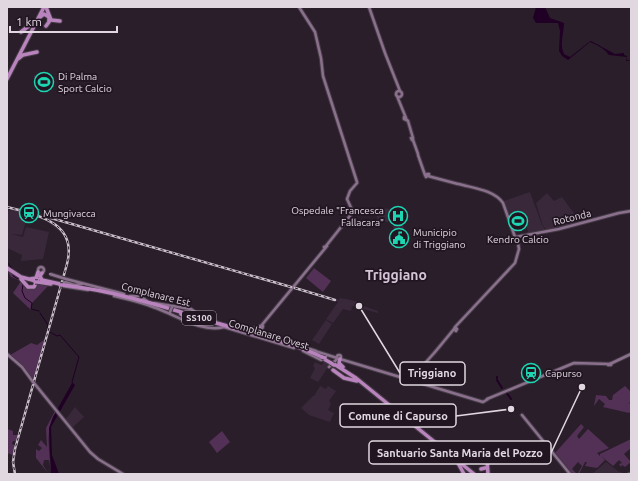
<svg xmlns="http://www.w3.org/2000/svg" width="638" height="481" font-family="Ubuntu,sans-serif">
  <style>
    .built { fill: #39283a }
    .green { fill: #533055 }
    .water { fill: #200024 }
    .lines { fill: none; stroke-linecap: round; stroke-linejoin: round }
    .stream { stroke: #200024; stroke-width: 1 }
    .canal { stroke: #200024; stroke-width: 2 }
    .secondary-casing { stroke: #443a45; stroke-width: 4.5 }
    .highway-casing { stroke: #443a45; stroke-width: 5.5 }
    .secondary { stroke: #8a708c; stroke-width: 2.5 }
    .highway { stroke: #b983bd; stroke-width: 3.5 }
    .rail-casing { stroke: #c9c0ca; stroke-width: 2.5 }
    .rail { stroke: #211522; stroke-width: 1; stroke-dasharray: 3; stroke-linecap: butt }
    .secondary-bridge-casing { stroke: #443a45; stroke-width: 4.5; stroke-linecap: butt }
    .highway-bridge-casing { stroke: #443a45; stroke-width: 5.5; stroke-linecap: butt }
    .secondary-bridge { stroke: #8a708c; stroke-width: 2.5 }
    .highway-bridge { stroke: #b983bd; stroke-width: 3.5 }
    .labels { text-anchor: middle; stroke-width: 3.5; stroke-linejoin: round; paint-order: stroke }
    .shield { fill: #211522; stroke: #a79da7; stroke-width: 1 }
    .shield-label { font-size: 9px; font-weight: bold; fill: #e0d7e0 }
    .poi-label { font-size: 10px; fill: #e0d7e0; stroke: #211522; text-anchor: start }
    .street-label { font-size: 10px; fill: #e0d7e0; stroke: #211522 }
    .district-label { font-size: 14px; font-weight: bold; fill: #d5c4d6; stroke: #211522 }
    .leader { fill: none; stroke: #e0d7e0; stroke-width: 1.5 }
    .callout-dot { fill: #e0d7e0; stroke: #211522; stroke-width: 1.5 }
    .callout { fill: #211522; stroke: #e0d7e0; stroke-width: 1.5 }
    .callout-label { font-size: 11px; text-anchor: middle; font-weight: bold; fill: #e0d7e0 }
  </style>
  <rect width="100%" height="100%" fill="#2a1e2b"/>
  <path class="built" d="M530,192L542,225L546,231L529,234L522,214L510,218L504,201Z
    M547,193L554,201L562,197L581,223L547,230L543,226L536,203Z
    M31,205V206H35L38,213L62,222L48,218L60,227L64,234L67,240L64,235L42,218L29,216V215L25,212L7,207L18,208Z
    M394,207L405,213L404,215L406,218L403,224L404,230L401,228L400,229H394L393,226L394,220L391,219Z
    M377,208L391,209L388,222L378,221L375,210Z
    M11,209L24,213L27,217L22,235L11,234L23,237L26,227L49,232L43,259L21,261L22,255L7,248V212Z
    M332,298L339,300L340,298L346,299L359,302L358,304L378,311V313L352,306L351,311L343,309L333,323L326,319L338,302Z
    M326,320L332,324L319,344L312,340Z
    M324,361L330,364L318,382L310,378L315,368L313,366L315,362L322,365Z
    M320,386L326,389L328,386L336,391L329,401L331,404L328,410L334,413L330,422L309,415L301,408L313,396H314Z
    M75,407L84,417L72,428L65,420Z
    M606,462L618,471L626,474H592Z"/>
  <path class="green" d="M50,73L53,80L48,85V90L45,92L44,88L39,89L34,76L39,74L41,77Z
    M314,268L331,281L323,292L306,278Z
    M7,270L22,280L28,288L37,284L49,285L32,303L31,310L13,293L21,281L11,277Z
    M45,339L34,381L10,355L31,343L37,345Z
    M625,386L631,392V401L629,403L631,405V411L629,413L603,407L605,404L599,399L594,406L596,395L606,396L609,400H612L613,395Z
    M55,411L56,412C44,430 50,453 51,473L49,460H44L43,465L48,473L36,458V449L39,451L42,448L38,445L41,440L47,447L46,428Z
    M581,424L584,427L577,436L579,439L588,429L609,448L597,453L600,456V454L631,439V448L624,454L631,462L625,467L622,465L621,467L619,464L622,463L619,460L613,466L601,456L605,460L597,468L585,466L587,462H585L579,474L578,473L582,466L578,462L572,469L576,473L572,474L555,453Z
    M7,429L13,431V435H18L16,441H13L12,444L15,445L13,455L7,453Z
    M222,431L230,442L217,453L209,442Z"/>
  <path class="water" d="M536,7H545L550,18L564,23C564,34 559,43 564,54L570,57L589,42L591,41L615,54L624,53V55L627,56V60L631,61H626L627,57L609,55L603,48L590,42L568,60L562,56L559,51L560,31L558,23H536L533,18Z
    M72,383L75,385L51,427L52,455L59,474H51L49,428L53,417Z"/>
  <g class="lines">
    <path class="stream" d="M598,45L605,50
      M7,262L14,271
      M13,274V276L20,280
      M23,284L22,291L25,298L32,303L31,309L39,311
      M40,313L48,325L47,332H50L57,336L60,335L79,357L72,382L73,384"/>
    <path class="canal" d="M497,377V378
      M497,380L502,388
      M506,392L511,399"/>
    <g class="secondary-casing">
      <path id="secondary" d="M299,7L315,32L321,58L323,76L357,182
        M369,7L385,53L400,91
        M396 94a3 3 0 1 1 6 0a3 3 0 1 1-6 0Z
        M397,96L406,118
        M408,121L404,117V119L408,121L413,138
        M411,138H413V140H412Z
        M413,140L418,154
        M418,155L425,175
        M427,174H429L426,177L425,175Z
        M428,176L458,184
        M459,184C473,188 494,190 503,203L515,237
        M516,237L559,229L619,213L631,211
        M326,246L353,212L347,199L350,191L357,183
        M38 270a3 3 0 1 1 6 0a3 3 0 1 1-6 0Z
        M66,279L124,294
        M82,284L74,285L65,282L62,286L88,290
        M114,296C127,299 141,302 153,307C175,314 200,333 224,327L294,348
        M130,296H140L147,301
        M154,303L191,309L202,317
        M260,326H263L262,329H259Z
        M261,326L327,246L324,247
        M455,327L515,263L519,249L517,238
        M241,328H258
        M295,344L316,351
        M440,346L454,329L456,331L457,329L455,327L454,329
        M303,351L321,360L327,355
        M315,351L337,358
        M7,354L22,367L33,382
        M337 357a2 2 0 1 1 4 0a2 2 0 1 1-4 0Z
        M340,359L483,402L488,399
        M612,363L631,354
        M612,363L611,365H608L609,364Z
        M329,367L337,359
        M410,380L435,352
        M34,383L90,452L98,459L123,474
        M487,399L574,363L609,364
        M522,415L570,474
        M629,474H631"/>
    </g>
    <g class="highway-casing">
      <path id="highway" d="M46,7L51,20L60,21
        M40,17L44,14L49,17V22L46,26
        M21,32L34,22
        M18,59L23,55L37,52
        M7,79L44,7
        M7,268L21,277L36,281
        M42,273L40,276L42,280L60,284
        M21,279L28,287
        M30,279L36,278L38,272
        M38,282L51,284
        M63,285C117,291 168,308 220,324C254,334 290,342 322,357
        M28,287H34L38,279
        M181,314L184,316L183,320
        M252,332L260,329
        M324,359L331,363
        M340,359L339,363L343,367
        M334,364L356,378L474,474
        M333,370L344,378L357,381
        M487,460L488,474
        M458,463L464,474
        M481,469L485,468"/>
    </g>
    <use href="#secondary" class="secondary"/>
    <use href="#highway" class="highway"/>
    <g class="rail-casing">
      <path id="rail" d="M7,207C37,215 78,222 67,264L15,449L13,462L15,474
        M51,218L291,287
        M295,288L335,300"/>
    </g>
    <use href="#rail" class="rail"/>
    <g class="secondary-bridge-casing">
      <path id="secondary-bridge" d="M50,274L66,279
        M170,312L172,307
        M435,352L440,346
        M33,382L34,383"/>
    </g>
    <g class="highway-bridge-casing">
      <path id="highway-bridge" d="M35,282H38
        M60,285H63
        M322,357L325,358
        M331,363L334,365"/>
    </g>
    <use href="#secondary-bridge" class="secondary-bridge"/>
    <use href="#highway-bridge" class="highway-bridge"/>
  </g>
  <defs>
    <g id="stadium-ring" transform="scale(1)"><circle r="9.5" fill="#211522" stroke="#1dd5b1" stroke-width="1.5"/><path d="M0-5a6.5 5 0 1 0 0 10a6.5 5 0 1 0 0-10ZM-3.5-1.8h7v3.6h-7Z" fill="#1dd5b1"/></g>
    <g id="station-ring" transform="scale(1)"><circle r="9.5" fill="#211522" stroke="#1dd5b1" stroke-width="1.5"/><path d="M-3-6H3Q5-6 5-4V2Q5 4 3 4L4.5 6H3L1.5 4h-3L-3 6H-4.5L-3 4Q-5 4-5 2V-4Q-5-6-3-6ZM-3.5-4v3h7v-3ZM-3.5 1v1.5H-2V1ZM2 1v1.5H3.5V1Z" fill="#1dd5b1"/></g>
    <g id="hospital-ring" transform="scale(1)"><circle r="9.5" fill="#211522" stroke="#1dd5b1" stroke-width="1.5"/><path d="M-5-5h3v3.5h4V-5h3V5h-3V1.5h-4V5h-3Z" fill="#1dd5b1"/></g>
    <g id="civic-ring" transform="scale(1)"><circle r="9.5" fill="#211522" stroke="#1dd5b1" stroke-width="1.5"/><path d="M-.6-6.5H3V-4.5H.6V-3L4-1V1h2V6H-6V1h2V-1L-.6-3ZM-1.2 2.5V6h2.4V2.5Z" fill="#1dd5b1"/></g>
  </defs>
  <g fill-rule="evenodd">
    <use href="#stadium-ring" x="44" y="82"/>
    <use href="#station-ring" x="29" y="213"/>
    <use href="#hospital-ring" x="398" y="216"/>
    <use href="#stadium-ring" x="518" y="221"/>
    <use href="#civic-ring" x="399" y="238"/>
    <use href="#station-ring" x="531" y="373"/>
  </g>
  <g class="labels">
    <rect class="shield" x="182" y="311" width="34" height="14" rx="3"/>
    <g class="shield-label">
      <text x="199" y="321">SS100</text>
    </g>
    <g class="poi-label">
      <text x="58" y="80">Di Palma<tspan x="58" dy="12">Sport Calcio</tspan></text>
      <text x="384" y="214" text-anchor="end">Ospedale "Francesca<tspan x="384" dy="12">Fallacara"</tspan></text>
      <text x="43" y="217">Mungivacca</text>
      <text x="413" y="236">Municipio<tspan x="413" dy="12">di Triggiano</tspan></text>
      <text x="518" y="243" text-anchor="middle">Kendro Calcio</text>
      <text x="545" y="377">Capurso</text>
    </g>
    <g class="street-label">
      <text transform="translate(572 217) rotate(-14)" y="4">Rotonda</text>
      <text transform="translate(156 294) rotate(14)" y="4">Complanare Est</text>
      <text transform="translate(269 334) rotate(17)" y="4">Complanare Ovest</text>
    </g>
    <g class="district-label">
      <text x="396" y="280">Triggiano</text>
    </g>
  </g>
  <path class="leader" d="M359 306L400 373M511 409L456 416M582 387L551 453"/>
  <g class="callout-dot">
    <circle cx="359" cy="306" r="4"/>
    <circle cx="511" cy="409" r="4"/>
    <circle cx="582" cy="387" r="4"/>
  </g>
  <g class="callout">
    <rect x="400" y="362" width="65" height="23" rx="4"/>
    <rect x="340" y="404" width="116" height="23" rx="4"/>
    <rect x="369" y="441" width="182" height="23" rx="4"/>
  </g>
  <g class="callout-label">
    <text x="432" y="377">Triggiano</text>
    <text x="398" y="420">Comune di Capurso</text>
    <text x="460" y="457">Santuario Santa Maria del Pozzo</text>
  </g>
  <rect width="638" height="481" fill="none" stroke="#e0d7e0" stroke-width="16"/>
  <path d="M10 26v6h107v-6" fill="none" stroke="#e0d7e0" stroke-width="2"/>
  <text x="16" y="26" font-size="12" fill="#e0d7e0" stroke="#211522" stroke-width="3" paint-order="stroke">1 km</text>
</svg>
